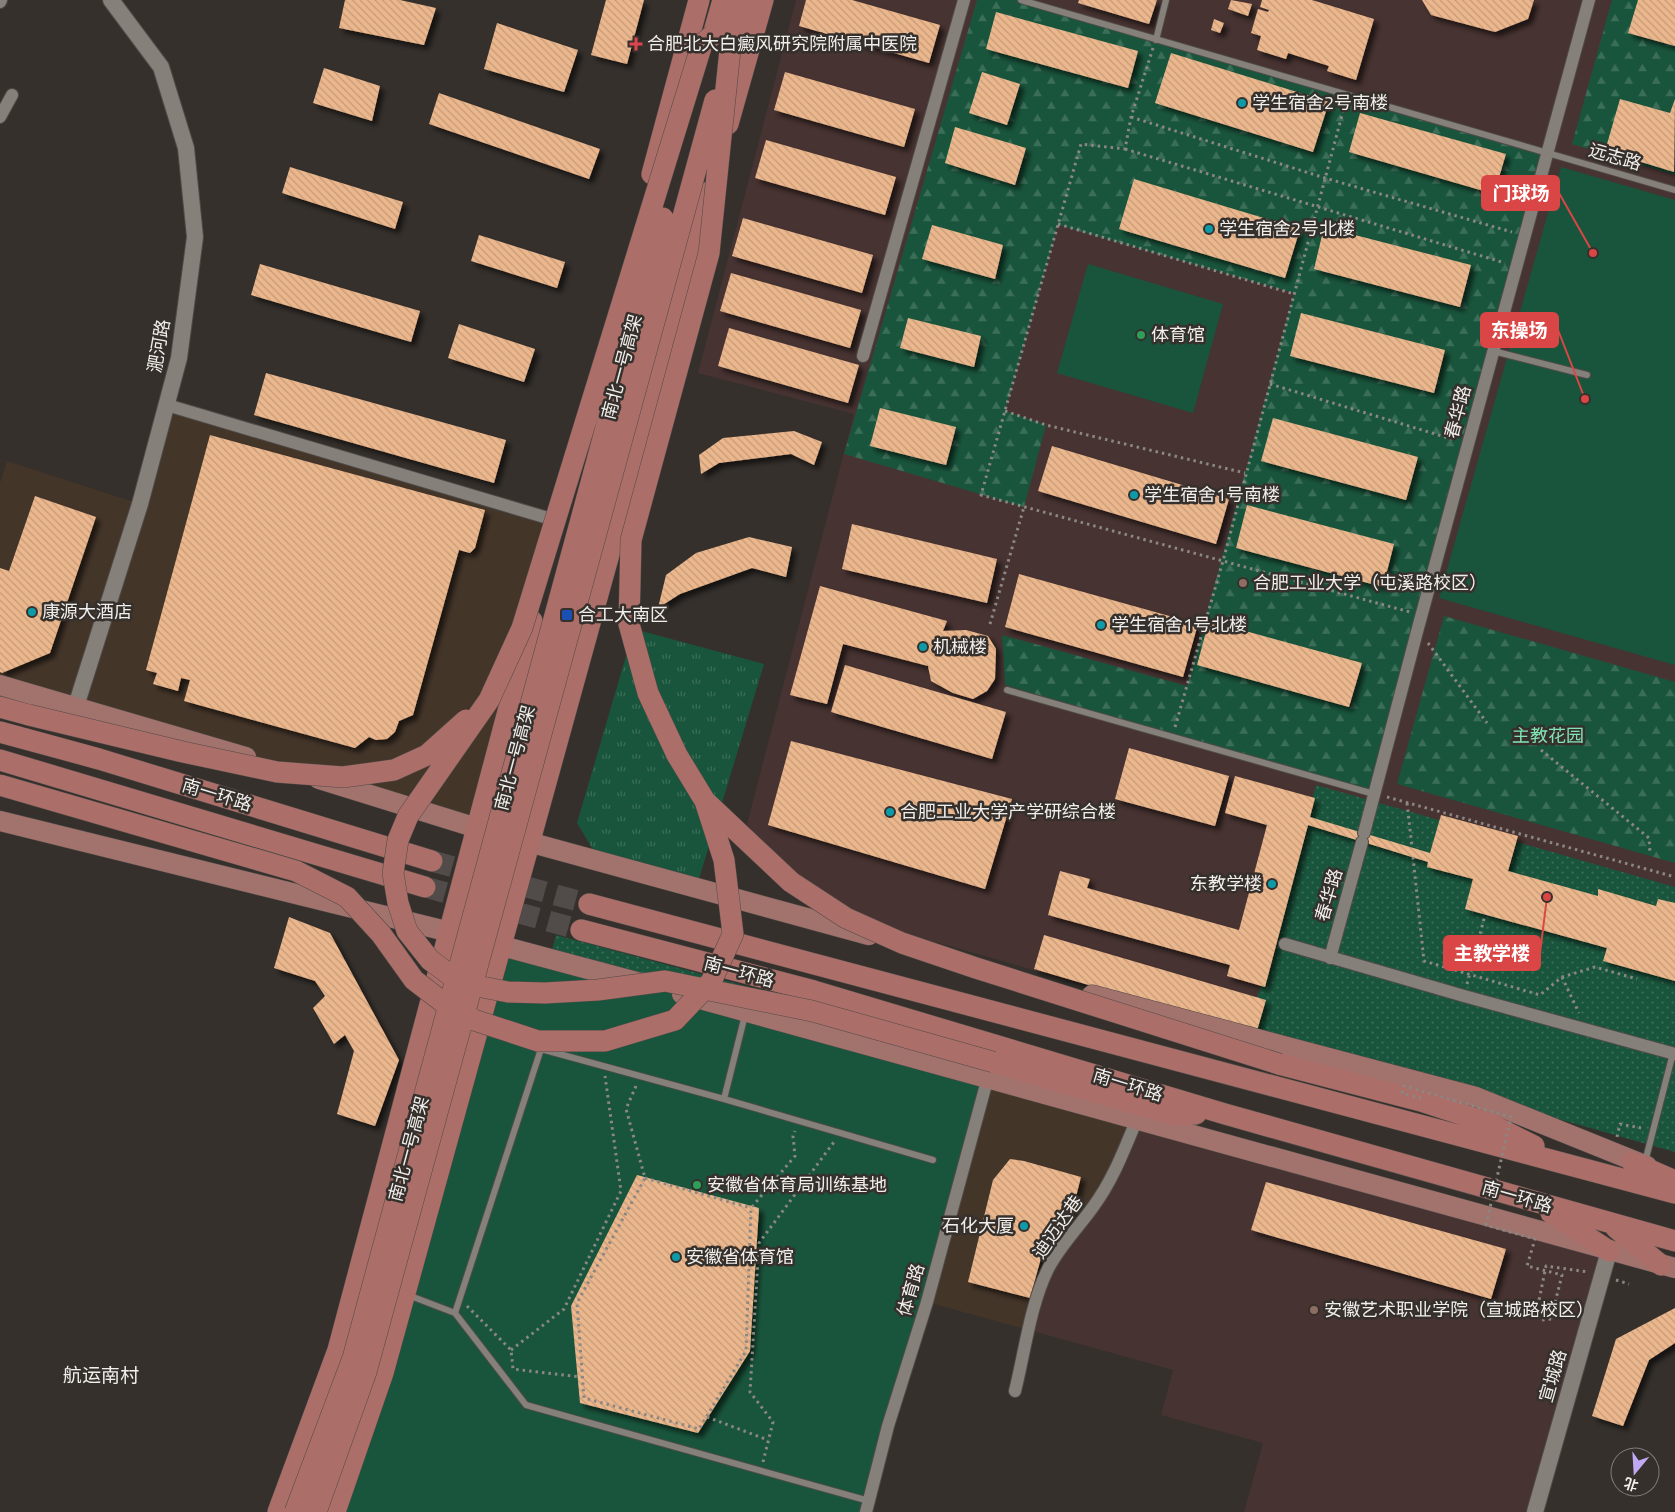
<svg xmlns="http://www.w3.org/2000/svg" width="1675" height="1512" font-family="'Titillium Web','Noto Sans SC',sans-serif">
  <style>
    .commercial { fill: #443529 }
    .education { fill: #473331 }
    .grass { fill: url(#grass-dots) }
    .forest { fill: url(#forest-firs) }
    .park { fill: url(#park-tufts) }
    .garden { fill: #19553c }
    .building { fill: url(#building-back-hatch); filter: url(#shadow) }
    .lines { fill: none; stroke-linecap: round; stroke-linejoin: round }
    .trunk-tunnel { stroke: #514c49; stroke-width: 21; stroke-dasharray: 21 11; stroke-linecap: butt }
    .service-casing { stroke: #504b48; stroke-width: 8 }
    .minor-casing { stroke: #504b48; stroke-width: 14 }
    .tertiary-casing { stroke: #504b48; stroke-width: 18 }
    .primary-casing { stroke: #504b48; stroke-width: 21 }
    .trunk-casing { stroke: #504b48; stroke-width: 22 }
    .path { stroke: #8b8783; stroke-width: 3; stroke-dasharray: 2.5 4; stroke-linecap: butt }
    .service { stroke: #86807b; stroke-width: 6 }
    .minor { stroke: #86807b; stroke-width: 12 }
    .tertiary { stroke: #86807b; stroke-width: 16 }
    .primary { stroke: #a2726d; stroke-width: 20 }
    .trunk { stroke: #ab6e68; stroke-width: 21 }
    .trunk-bridge-casing { stroke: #504b48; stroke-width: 22; stroke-linecap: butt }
    .path-bridge { stroke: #8b8783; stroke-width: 3; stroke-dasharray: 2.5 4; stroke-linecap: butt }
    .trunk-bridge { stroke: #ab6e68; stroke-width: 21 }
    .health-dot { fill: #e0444e; stroke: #35302c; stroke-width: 2 }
    .culture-dot { fill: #0f9aa8; stroke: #35302c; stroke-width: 2 }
    .leisure-dot { fill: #2e9e5b; stroke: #35302c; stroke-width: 2 }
    .education-dot { fill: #8d6e63; stroke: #35302c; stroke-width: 2 }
    .transit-dot { fill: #1a4fb4; stroke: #35302c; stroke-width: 2 }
    .labels { text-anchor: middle; stroke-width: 5; stroke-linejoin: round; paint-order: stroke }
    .poi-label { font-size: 18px; fill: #f1eeeb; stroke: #35302c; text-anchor: start }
    .street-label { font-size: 18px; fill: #f1eeeb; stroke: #35302c }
    .park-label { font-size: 18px; fill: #81e2b3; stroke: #35302c }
    .neighbourhood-label { font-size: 19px; fill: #f1eeeb; stroke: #35302c }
    .leader { fill: none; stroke: #da4645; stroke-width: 2 }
    .callout-dot { fill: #da4645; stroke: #35302c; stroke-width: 2 }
    .callout { fill: #da4645; stroke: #da4645; stroke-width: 2 }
    .callout-label { font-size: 19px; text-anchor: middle; font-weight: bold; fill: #fff }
  </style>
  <defs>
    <pattern id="grass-dots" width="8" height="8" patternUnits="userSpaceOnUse" patternTransform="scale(1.25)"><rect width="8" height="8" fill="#19553c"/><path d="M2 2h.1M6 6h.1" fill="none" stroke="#3b6e58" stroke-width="1.8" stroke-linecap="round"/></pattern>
    <pattern id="forest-firs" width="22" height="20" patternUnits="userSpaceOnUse" patternTransform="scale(1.25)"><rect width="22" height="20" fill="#19553c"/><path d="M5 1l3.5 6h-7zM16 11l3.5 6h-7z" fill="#3b6e58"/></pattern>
    <pattern id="park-tufts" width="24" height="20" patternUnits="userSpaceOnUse" patternTransform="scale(1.25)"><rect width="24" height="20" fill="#19553c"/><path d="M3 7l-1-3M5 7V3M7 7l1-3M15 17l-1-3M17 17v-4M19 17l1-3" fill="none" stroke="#3b6e58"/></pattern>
    <pattern id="building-back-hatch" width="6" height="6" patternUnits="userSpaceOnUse" patternTransform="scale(1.25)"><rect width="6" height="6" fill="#ecb78c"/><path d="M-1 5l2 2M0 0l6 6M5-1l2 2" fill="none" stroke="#c39b7a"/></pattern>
    <filter id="shadow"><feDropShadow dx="4.5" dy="4.5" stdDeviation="2.5" flood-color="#0009"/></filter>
  </defs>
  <rect width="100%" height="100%" fill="#35302c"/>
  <path class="commercial" d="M167,405L558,521L477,828L0,685V483L7,461L140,504Z
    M988,1077L1137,1119L1029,1330L927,1302Z"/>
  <path class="education" d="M796,0H1675V1152L808,906L747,824L854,414L698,373Z
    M1137,1119L1609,1251L1535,1512H1244L1263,1443L1161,1415L1173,1370L1029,1330L1040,1290L1092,1208Z"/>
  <path class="grass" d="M1316,785L1675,887V1152L1248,1031Z
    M556,935L991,1052L550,958Z"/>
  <path class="forest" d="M977,0H1022L1547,153L1374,794L1005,685L1002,635L1187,686L1294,293L1058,225L1005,411L1046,425L1024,507L844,454Z
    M1612,0H1675V175L1572,144Z
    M1444,616L1675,682V863L1397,784Z"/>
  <path class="park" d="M634,629L764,664L699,879L595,853L577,823Z"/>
  <path class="garden" d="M1561,167L1675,200V665L1439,598Z
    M1088,264L1223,304L1193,413L1057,373Z
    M501,946L988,1077L866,1512H335Z"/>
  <path class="building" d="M345,0H400L436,8L424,45L339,28Z
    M606,0H644L627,64L591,55Z
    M806,0H852L940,25L929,63L799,26Z
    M1079,0H1157L1149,24L1078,3Z
    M1231,0L1252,4L1248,16L1228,9Z
    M1262,0H1312L1374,19L1356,80L1327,71L1329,66L1288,53L1286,59L1257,50L1261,36L1251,33L1258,9L1268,12L1269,10L1260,7Z
    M1422,0H1534L1528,19L1495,32L1431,15Z
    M1638,0H1675V46L1628,33Z
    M996,12L1138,51L1128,88L986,49Z
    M1214,19L1224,23L1220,33L1211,30Z
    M497,23L578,50L564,92L484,69Z
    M1171,53L1329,102L1313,152L1155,103Z
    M324,68L380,86L372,121L313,103Z
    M785,72L915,109L904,147L774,110Z
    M982,72L1020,84L1007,125L969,113Z
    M439,93L600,149L589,179L429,124Z
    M1620,99L1670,113L1675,99L1674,172L1605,151Z
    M1360,113L1506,154L1494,194L1349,152Z
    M955,127L1026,148L1015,185L945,163Z
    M766,140L896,177L885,215L755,178Z
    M290,167L403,202L395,229L282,193Z
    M1134,179L1300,229L1285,278L1119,229Z
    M743,218L873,255L862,293L732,256Z
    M932,225L1003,245L995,279L922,259Z
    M1324,227L1471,265L1460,307L1314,269Z
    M479,235L565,262L557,288L471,261Z
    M260,264L420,311L411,342L251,295Z
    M731,273L861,310L850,348L720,311Z
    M1301,313L1445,350L1434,393L1290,356Z
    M908,318L981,336L974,367L900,348Z
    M459,324L535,349L524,382L448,358Z
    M729,328L859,365L848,403L718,366Z
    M266,373L506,440L494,483L254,415Z
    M880,408L956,427L946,465L870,446Z
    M1273,418L1418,457L1406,500L1261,461Z
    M794,431L822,442L814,465L791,454L719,463L701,474L699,455L723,438Z
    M210,435L485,510L475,548L470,553L459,550L413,715L399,721L395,732L387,739L376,740L369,737L355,748L184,701L190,680L181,678L178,691L153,684L157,673L146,670Z
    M1052,446L1229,499L1216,544L1038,491Z
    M35,496L96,517L50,653L2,673L0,672V568L9,571Z
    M1247,505L1394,544L1383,587L1236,548Z
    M852,524L997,559L987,603L842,569Z
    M749,537L792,547L786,577L752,568L680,594L658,608L666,575L696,553Z
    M1019,574L1198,624L1183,677L1005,627Z
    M820,586L947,621L943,631L966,630L988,636L996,649L995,679L987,691L973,699L953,693L931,681L928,666L843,644L827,704L790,695Z
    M1209,621L1362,663L1349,707L1197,665Z
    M845,665L1006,712L992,759L831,712Z
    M791,741L1012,799L985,889L768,825Z
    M1129,748L1229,776L1215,826L1115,799Z
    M1235,776L1315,798L1310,817L1430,853L1441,815L1518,836L1508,871L1598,896V889L1656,906L1658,899L1675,903V981L1603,961L1607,948L1465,909L1473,879L1427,867L1428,862L1308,825L1265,987L1227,976L1230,965L1048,915L1060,871L1090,879L1087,888L1239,930L1267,825L1225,813Z
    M289,917L330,933L399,1060L375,1126L337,1114L354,1051L345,1035L334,1044L313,1008L325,996L315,981L274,968Z
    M1044,935L1266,1000L1256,1034L1034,969Z
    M1010,1159L1024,1161L1081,1177L1070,1220L1064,1232L1046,1240L1030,1298L968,1282L993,1180Z
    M637,1175L759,1208L750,1351L698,1433L580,1403L571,1306Z
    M1266,1182L1506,1249L1491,1299L1251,1230Z
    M1675,1308V1343L1649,1360L1623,1426L1592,1416L1616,1339Z"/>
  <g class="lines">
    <path class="trunk-tunnel" d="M432,861L589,904
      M425,887L581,930"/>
    <g class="service-casing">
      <path id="service" d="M1021,0L1675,190
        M1156,40L1166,0
        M1493,351L1587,375
        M1007,690L1374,794
        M724,1099L933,1160
        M1645,1162L1673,1053
        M408,1295L455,1313L526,1405L869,1501
        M455,1313L541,1049L724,1099L745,1015"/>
    </g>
    <g class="minor-casing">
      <path id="minor" d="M0,2L1,0
        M0,117L12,95
        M863,356L964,0
        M167,405L558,521
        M1364,833L1418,628L1589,0
        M1285,944L1464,996L1675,1054
        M1330,958L1362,842
        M1015,1391C1025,1351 1030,1306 1048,1269C1060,1246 1078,1228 1093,1207C1113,1180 1124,1150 1137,1119
        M866,1512L888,1426L927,1302L988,1077"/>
    </g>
    <g class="tertiary-casing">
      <path id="tertiary" d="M76,706L140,504L179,358L195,237L186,148L161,67L111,0
        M1535,1512L1609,1251"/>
    </g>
    <g class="primary-casing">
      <path id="primary" d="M0,685L246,757
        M319,779L477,828L869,935
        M0,821L450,932L644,984
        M682,994L1675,1268
        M1092,995L1476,1097L1647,1166"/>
    </g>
    <g class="trunk-casing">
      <path id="trunk" d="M713,35L723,0
        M731,40L742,0
        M728,124L763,0
        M652,174L699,0
        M0,707L29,715
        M0,732L99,759L432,861
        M0,760L425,887
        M589,904L1675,1193
        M581,930L814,991L1225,1114L1675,1241
        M993,1062L1174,1115L1196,1114
        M1279,1064L1421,1101L1488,1123L1534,1146
        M1632,1162L1675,1181
        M1551,1213L1609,1251
        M1616,1228L1661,1265
        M278,1512L338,1350L532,621
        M335,1512L383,1373L709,192"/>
    </g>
    <path class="path" d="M1153,48L1131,117L1125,149L1081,144L981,495L1410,612
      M1131,117L1325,178L1512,232
      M1125,149L1505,263
      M1058,224L1294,294
      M1270,384L1455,440
      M1005,411L1046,425L1245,473
      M990,624L1024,507
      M1428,643L1487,723
      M1175,727L1223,561L1345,104
      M1541,750L1649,838L1650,853
      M1387,797L1675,877
      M1407,803L1412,847
      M1413,857L1424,961L1540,995L1562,977L1595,967L1637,979
      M1562,977L1579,1013
      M1467,984L1485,915
      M636,1086L626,1109L645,1178L577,1303L584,1398L699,1429L746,1351L751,1208L795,1156L793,1136L795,1131
      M1617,1137L1620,1124L1641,1128
      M645,1178L751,1208
      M1616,1280L1629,1284
      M467,1306L511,1350L513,1369L581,1377
      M1551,1319L1542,1320L1536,1315L1546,1266L1588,1272
      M511,1350L564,1309L621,1191L605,1076
      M707,1417L768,1440
      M763,1462L773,1422L750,1392L759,1243L834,1142"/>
    <use href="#service" class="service"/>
    <use href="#minor" class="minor"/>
    <use href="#tertiary" class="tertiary"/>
    <use href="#primary" class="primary"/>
    <use href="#trunk" class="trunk"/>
    <g class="trunk-bridge-casing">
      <path id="trunk-bridge" d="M713,35L702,44L522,628L489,700L408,816L398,840L393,873L398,903L407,931L430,960L461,983L508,992L545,993L598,990L665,981L812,1011L993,1062
        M29,715L183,752L277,772L343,777L394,770L427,755L466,720
        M0,785L296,871L347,897L381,934L414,980L444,1003L474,1020L538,1041H605L675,1020L711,982L733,934L724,860L705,801L677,755L648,693L629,624L631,540L709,253L731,40
        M706,802L791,882L846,918L902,943L976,968L1279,1064
        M295,1512L353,1358L663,218
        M316,1512L366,1372L715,100"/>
    </g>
    <path class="path-bridge" d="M1421,1098L1402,1093L1404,1086L1511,1117L1486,1225L1535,1239L1527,1266L1562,1275L1551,1319"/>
    <use href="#trunk-bridge" class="trunk-bridge"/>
  </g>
  <path class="health-dot" d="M633.5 36.5h5v5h5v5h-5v5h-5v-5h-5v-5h5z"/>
  <g class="culture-dot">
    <circle cx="1242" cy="103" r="5"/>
    <circle cx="1209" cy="229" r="5"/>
    <circle cx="1134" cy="495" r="5"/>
    <circle cx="32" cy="612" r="5"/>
    <circle cx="1101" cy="625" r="5"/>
    <circle cx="923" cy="647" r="5"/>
    <circle cx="890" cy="812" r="5"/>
    <circle cx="1272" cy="884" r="5"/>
    <circle cx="1024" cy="1226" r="5"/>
    <circle cx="676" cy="1257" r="5"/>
  </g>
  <g class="leisure-dot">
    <circle cx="1141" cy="335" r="5"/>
    <circle cx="697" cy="1185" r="5"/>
  </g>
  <g class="education-dot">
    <circle cx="1243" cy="583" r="5"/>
    <circle cx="1314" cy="1310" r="5"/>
  </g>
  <rect class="transit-dot" x="561" y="609" width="12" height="12" rx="2.5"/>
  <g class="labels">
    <g class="poi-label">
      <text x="647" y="50">合肥北大白癜风研究院附属中医院</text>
      <text x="1252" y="109">学生宿舍2号南楼</text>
      <text x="1219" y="235">学生宿舍2号北楼</text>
      <text x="1151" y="341">体育馆</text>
      <text x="1144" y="501">学生宿舍1号南楼</text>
      <text x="1253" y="589">合肥工业大学（屯溪路校区）</text>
      <text x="42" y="618">康源大酒店</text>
      <text x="578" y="621">合工大南区</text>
      <text x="1111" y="631">学生宿舍1号北楼</text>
      <text x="933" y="653">机械楼</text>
      <text x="900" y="818">合肥工业大学产学研综合楼</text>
      <text x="1262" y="890" text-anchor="end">东教学楼</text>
      <text x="707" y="1191">安徽省体育局训练基地</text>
      <text x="1014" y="1232" text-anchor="end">石化大厦</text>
      <text x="686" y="1263">安徽省体育馆</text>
      <text x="1324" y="1316">安徽艺术职业学院（宣城路校区）</text>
    </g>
    <g class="street-label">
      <text transform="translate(1615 157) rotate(16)" y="6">远志路</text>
      <text transform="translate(159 346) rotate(-80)" y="6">淝河路</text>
      <text transform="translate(622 367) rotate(-75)" y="6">南北一号高架</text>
      <text transform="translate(1458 412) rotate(-75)" y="6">春华路</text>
      <text transform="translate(515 758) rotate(-75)" y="6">南北一号高架</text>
      <text transform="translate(217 795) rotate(17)" y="6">南一环路</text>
      <text transform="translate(1329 895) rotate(-74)" y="6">春华路</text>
      <text transform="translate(739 972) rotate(15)" y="6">南一环路</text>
      <text transform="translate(1128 1085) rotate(17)" y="6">南一环路</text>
      <text transform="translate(409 1149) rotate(-75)" y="6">南北一号高架</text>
      <text transform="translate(1517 1197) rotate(16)" y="6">南一环路</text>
      <text transform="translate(1058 1227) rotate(-55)" y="6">迪迈达巷</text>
      <text transform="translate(911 1290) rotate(-74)" y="6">体育路</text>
      <text transform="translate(1553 1376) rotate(-74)" y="6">宣城路</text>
    </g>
    <g class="park-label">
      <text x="1548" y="742">主教花园</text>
    </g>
    <g class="neighbourhood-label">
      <text x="101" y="1382">航运南村</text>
    </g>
  </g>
  <path class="leader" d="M1593 253L1559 193M1585 399L1558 330M1547 897L1540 953"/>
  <g class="callout-dot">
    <circle cx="1593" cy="253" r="5"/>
    <circle cx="1585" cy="399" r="5"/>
    <circle cx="1547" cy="897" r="5"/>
  </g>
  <g class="callout">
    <rect x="1482" y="176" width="77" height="34" rx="5"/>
    <rect x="1481" y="313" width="77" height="34" rx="5"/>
    <rect x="1444" y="936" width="96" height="34" rx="5"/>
  </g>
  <g class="callout-label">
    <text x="1521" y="200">门球场</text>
    <text x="1519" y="337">东操场</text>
    <text x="1492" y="960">主教学楼</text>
  </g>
  <g transform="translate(1635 1472) rotate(198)"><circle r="24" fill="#35302c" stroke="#807c78"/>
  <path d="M0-4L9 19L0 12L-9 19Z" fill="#c1a8f3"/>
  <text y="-8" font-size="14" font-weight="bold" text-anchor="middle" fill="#f1eeeb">北</text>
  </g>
</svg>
